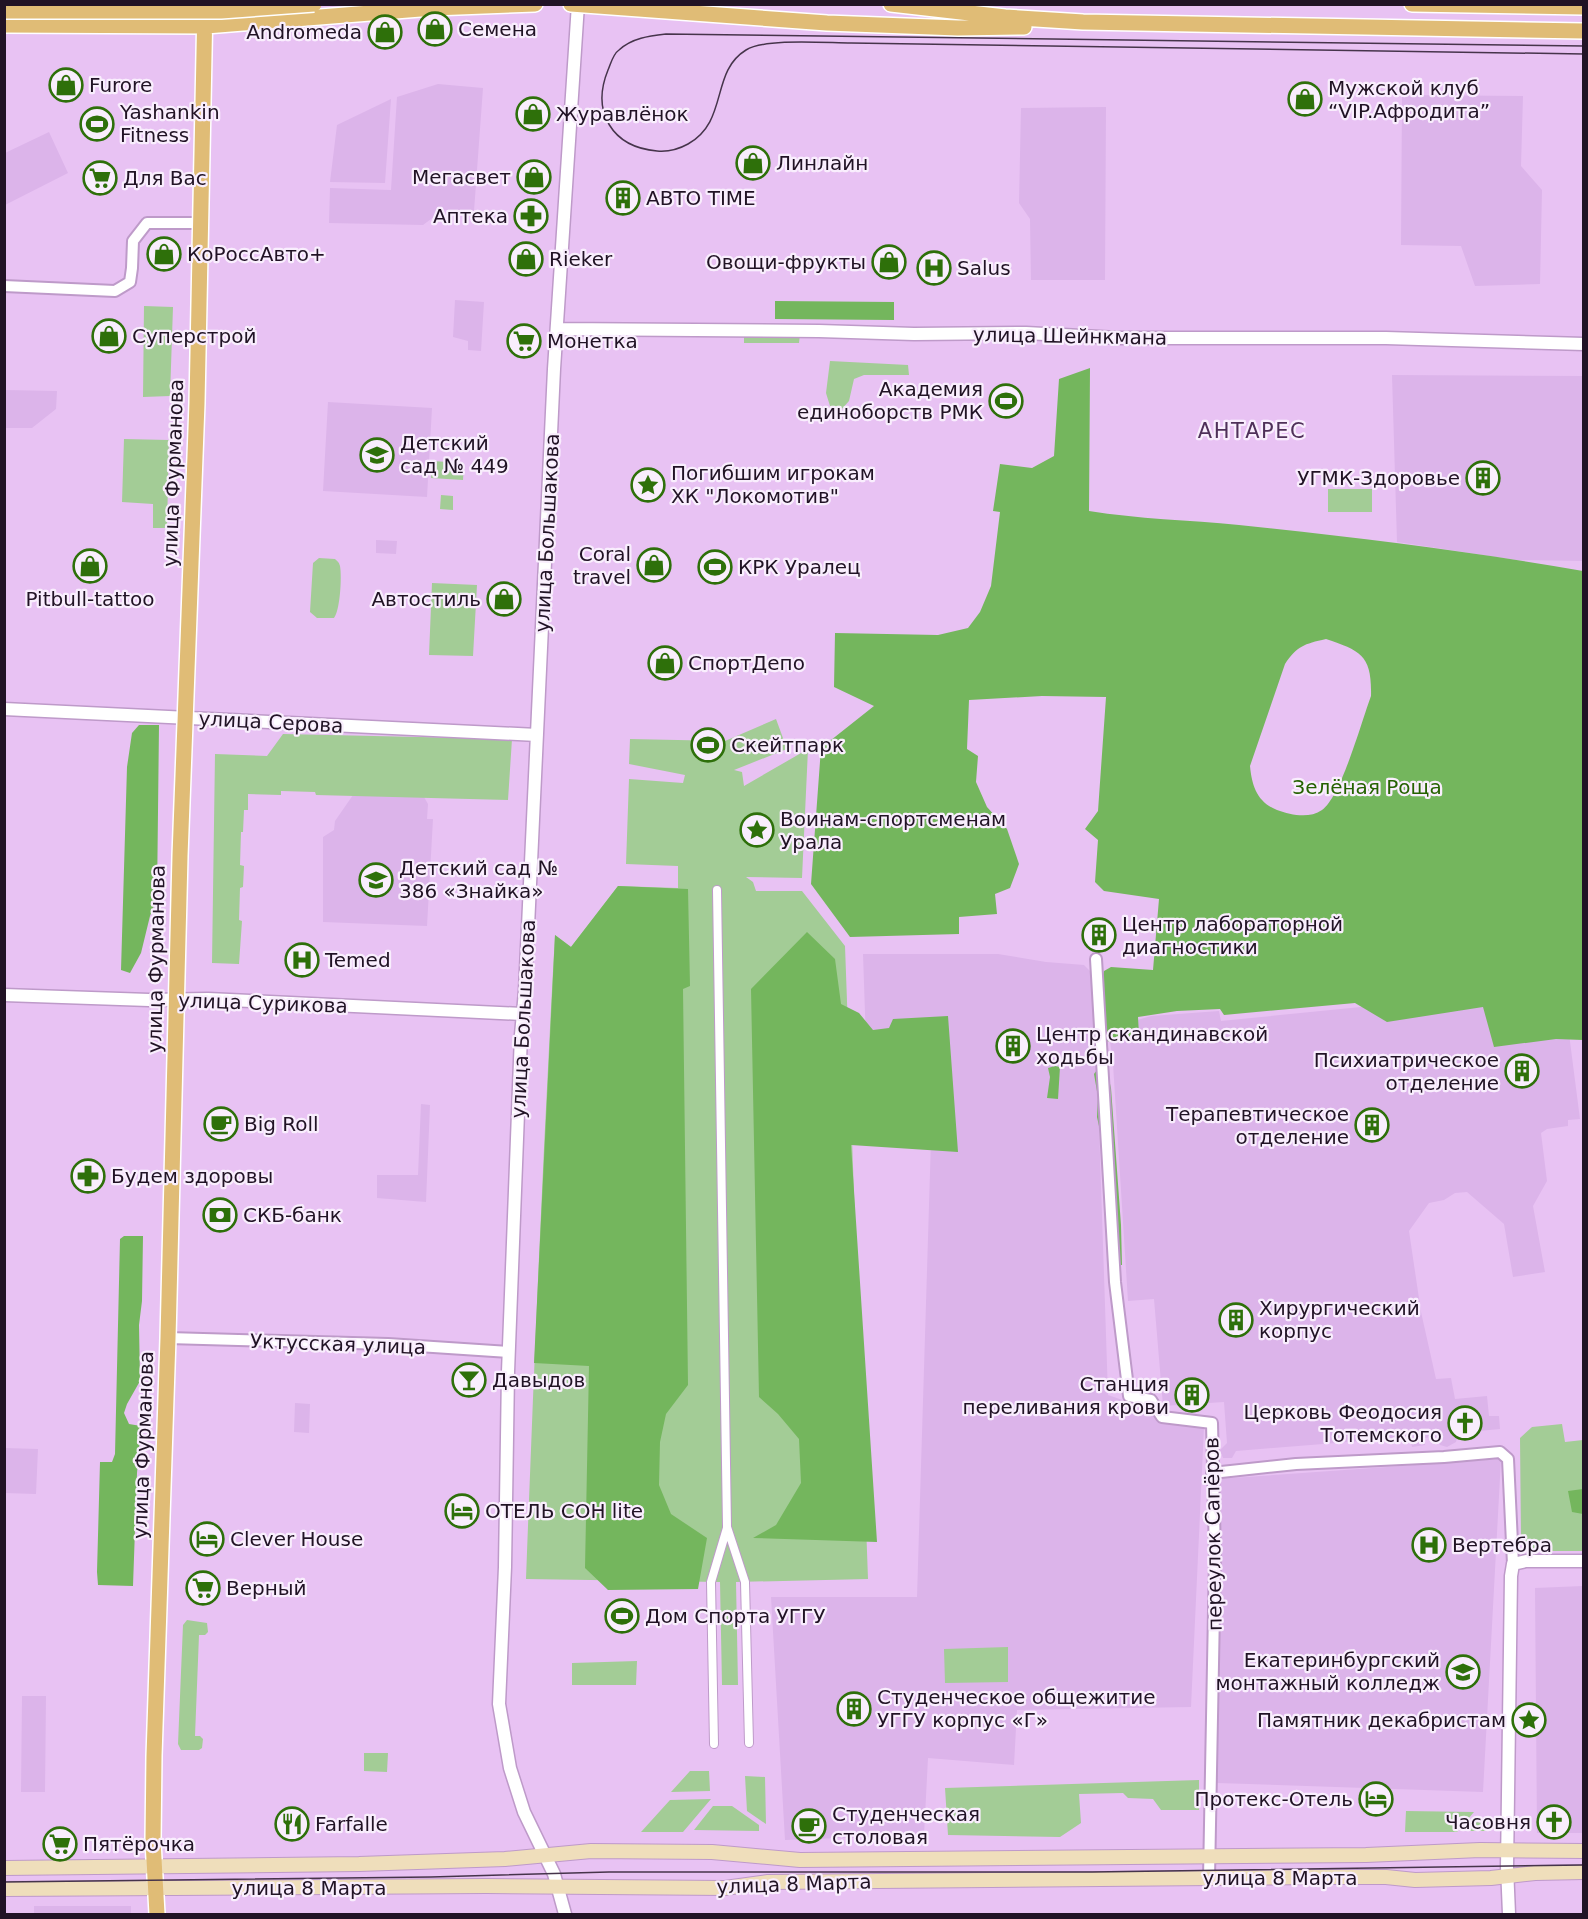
<svg xmlns="http://www.w3.org/2000/svg" width="1588" height="1919" font-family="'DejaVu Sans',sans-serif">
  <style>
    .built { fill: #dcb4ea }
    .green { fill: #a3cc96; fill-rule: evenodd }
    .forest { fill: #74b65d; fill-rule: evenodd }
    .lines { fill: none; stroke-linecap: round; stroke-linejoin: round }
    .pedestrian-casing { stroke: #be9ac9; stroke-width: 10 }
    .minor-casing { stroke: #be9ac9; stroke-width: 14 }
    .tertiary-casing { stroke: #be9ac9; stroke-width: 15 }
    .secondary-casing { stroke: #be9ac9; stroke-width: 16 }
    .primary-casing { stroke: #fff; stroke-width: 18 }
    .pedestrian { stroke: #fff; stroke-width: 8 }
    .minor { stroke: #fff; stroke-width: 10 }
    .tertiary { stroke: #fff; stroke-width: 12 }
    .secondary { stroke: #efdebb; stroke-width: 14 }
    .primary { stroke: #e0bc76; stroke-width: 15 }
    .tram { stroke: #46344b; stroke-width: 1.5 }
    .primary-bridge-casing { stroke: #fff; stroke-width: 18; stroke-linecap: butt }
    .primary-bridge { stroke: #e0bc76; stroke-width: 15 }
    .labels { text-anchor: middle; stroke-width: 4.5; stroke-linejoin: round; paint-order: stroke }
    .poi-label { font-size: 20px; fill: #211325; stroke: #f9eefd; text-anchor: start }
    .street-label { font-size: 20px; fill: #211325; stroke: #f9eefd }
    .park-label { font-size: 20px; fill: #256201; stroke: #f9eefd }
    .neighbourhood-label { font-size: 21px; letter-spacing: 1.5px; fill: #4f3059; stroke: #f9eefd }
  </style>
  <rect width="100%" height="100%" fill="#e8c2f3"/>
  <path class="built" d="M438,84L483,88L474,211L443,210L423,225L329,223L330,188L391,190L397,97Z
    M1402,95L1523,96L1521,166L1542,190L1540,284L1475,286L1461,246L1401,245Z
    M391,99L385,183L330,182L337,125Z
    M1106,107L1105,280H1031L1030,219L1019,203L1021,108Z
    M49,132L68,173L5,205V153Z
    M455,300L484,302L481,351L468,350V341L453,337Z
    M1392,375L1583,376V561L1516,560L1397,542Z
    M5,390L57,391L56,409L32,428H5Z
    M328,402L432,408L427,497L323,491Z
    M376,540L397,541L396,554L376,553Z
    M353,795L424,797L428,804L427,819H433L427,926L323,922V837L334,830L335,821Z
    M863,954H998L1046,962L1084,965L1091,972L1097,1065L1108,1395L1140,1406L1147,1415L1204,1427L1191,1707L1017,1710L1014,1765L928,1758L924,1835L785,1840L771,1597H917L934,1042H866Z
    M1492,994L1564,995L1580,1119L1568,1120V1126L1547,1129L1541,1133L1547,1181L1533,1206L1545,1272L1513,1277L1504,1224L1467,1192L1455,1193L1444,1200L1429,1203L1409,1231L1421,1312L1436,1379L1451,1378L1455,1399L1487,1396L1489,1416H1499L1500,1429L1458,1433L1456,1442L1447,1447L1440,1445L1434,1437L1424,1438L1425,1445L1412,1447L1410,1437L1236,1451L1232,1458H1223L1220,1450L1227,1443L1224,1402L1163,1406L1154,1299L1128,1301L1113,1064L1109,1034L1113,1027L1151,1016L1219,1011L1221,1021Z
    M421,1104L430,1105L426,1202L377,1198V1175H418Z
    M295,1403L310,1404L309,1433L294,1432Z
    M5,1448L38,1449L36,1494L5,1493Z
    M1501,1459L1483,1792L1217,1783V1479Z
    M1583,1586V1833H1537L1535,1588Z
    M22,1696H46L45,1792H21Z
    M34,1906H131V1914H34Z"/>
  <path class="green" d="M144,306L173,307L170,396L143,397Z
    M800,334L799,343H744V335Z
    M830,361L908,365L909,375H864L854,379L849,401L840,411L830,406L826,393Z
    M124,439L169,440L167,528H153V504L122,502Z
    M432,461L464,463L463,480L431,478Z
    M1328,489H1372V512H1328Z
    M441,495L453,496V510L440,509Z
    M319,558L335,559C338,562 339,562 340,566C342,577 340,611 334,618H317L310,612L313,563Z
    M432,583L477,585L473,656L429,655Z
    M776,719L787,749L734,770L742,772L744,786L808,749L802,878L746,877L753,882L756,891H802L845,946L868,1579L736,1582L738,1685H722L720,1582L526,1579C534,1364 543,1149 555,935L571,947L618,886L678,888V866L626,864L629,779L683,783L685,775L629,764L630,739L725,741ZM757,815L764,822L763,839L756,846L748,842V834H741L742,824H749L750,819Z
    M283,734L512,739L508,800L316,795L315,792L281,791V795L248,794V810H244L243,832H241L240,865L244,866L243,887L240,888L239,920L242,921L239,964L212,963L215,754L267,756Z
    M1562,1424L1565,1442L1583,1440V1551H1529L1521,1540L1520,1438L1532,1427Z
    M187,1620L207,1623L208,1632L205,1635H199L195,1736H200L203,1739L202,1748L199,1750H181L178,1744L183,1625Z
    M1008,1647V1682L945,1683L944,1649Z
    M637,1661L636,1685H572V1663Z
    M364,1753H388L387,1772L364,1771Z
    M690,1771H709L710,1791L671,1792Z
    M745,1776L765,1777L766,1824L747,1811Z
    M1199,1780V1810H1161L1153,1799L1128,1798L1123,1793L1079,1794L1081,1823L1060,1837L948,1835L945,1788Z
    M711,1799L683,1832H641L670,1800Z
    M713,1806H732L759,1825V1831L694,1830Z
    M1406,1811L1474,1812L1457,1832H1405Z
    M1473,1822L1486,1823L1487,1831H1466Z"/>
  <path class="forest" d="M775,301L894,302V320L775,319Z
    M1090,368L1089,511C1138,519 1189,520 1239,525C1354,537 1469,551 1583,571V1040L1556,1039L1494,1047L1483,1007L1387,1022L1355,1003L1224,1015L1220,1009L1177,1011L1138,1017L1139,1035L1105,1042L1102,979L1104,971L1111,967L1153,970L1159,899L1104,891L1095,882L1098,840L1085,829L1098,811L1106,697L1042,696L969,700L967,749L978,756L976,782L987,807L1007,829L1019,864L1010,888L995,894L997,914L959,917V934L850,937L811,884L821,748L874,706L834,687L835,633L938,635L968,628L980,612L991,586L1000,512L993,511L1000,464L1032,468L1054,456L1059,379ZM1326,639C1361,651 1372,655 1371,696C1362,720 1341,797 1322,810C1309,819 1291,815 1277,810C1257,802 1252,786 1250,766L1285,664C1297,646 1304,644 1326,639Z
    M139,725H159L157,898L150,916L141,953L130,973L121,970L127,767L132,733Z
    M618,886L688,889L690,986L683,989L688,1385L666,1414L660,1442L659,1485L671,1514L707,1538L698,1589L608,1590L585,1568L589,1366L534,1363L555,935L571,947Z
    M807,932L835,959L841,1004L859,1013L873,1030L889,1028L893,1019L948,1016L958,1152L851,1145L877,1542L753,1538L776,1525L801,1483L799,1439L778,1414L759,1397L751,989Z
    M1055,1066L1060,1067L1058,1099L1047,1098L1050,1077L1048,1068Z
    M1097,1070L1107,1071L1111,1088L1121,1225L1122,1265H1111L1102,1140L1097,1117L1098,1097L1094,1074Z
    M124,1236H143L142,1301L139,1325L140,1381L127,1404L124,1413L129,1424L141,1426L137,1473L133,1586L98,1585L97,1572L100,1462H112L115,1454L120,1239Z
    M1583,1489V1514L1572,1512L1568,1491Z"/>
  <g class="lines">
    <g class="pedestrian-casing">
      <path id="pedestrian" d="M717,890L727,1527L745,1582L749,1743
        M714,1744L711,1582L727,1528"/>
    </g>
    <g class="minor-casing">
      <path id="minor" d="M4,286L115,291L130,282L132,268L133,241L147,223H201
        M1096,959L1115,1282L1129,1396L1151,1400L1162,1417L1212,1423L1215,1557L1209,1878
        M168,1338L388,1344L509,1352
        M1212,1473L1296,1464L1444,1457L1500,1452L1508,1459L1513,1564"/>
    </g>
    <g class="tertiary-casing">
      <path id="tertiary" d="M557,329L819,331L914,334L1026,333L1118,338H1386L1584,344
        M4,709L537,735
        M4,995L149,1000L208,999L522,1014
        M565,1914L554,1874L524,1812L510,1768L499,1704L505,1567L508,1372L521,1035L525,991L554,369L578,4
        M1509,1914L1507,1867L1511,1576L1513,1564L1526,1561H1584"/>
    </g>
    <g class="secondary-casing">
      <path id="secondary" d="M4,1868L359,1864L505,1859L591,1851L712,1852L800,1860L1366,1855L1480,1850L1584,1851
        M4,1889L486,1886L725,1888L768,1882L1317,1877H1386L1415,1880L1491,1878L1535,1873L1584,1872"/>
    </g>
    <g class="primary-casing">
      <path id="primary" d="M571,4L827,23L958,28L1024,27
        M891,4L1005,17L1083,22L1584,31
        M1412,4L1584,7
        M4,25L206,26L433,8L535,4
        M157,1914L153,1841L154,1756L168,1338L180,856L197,403L205,4"/>
    </g>
    <use href="#pedestrian" class="pedestrian"/>
    <use href="#minor" class="minor"/>
    <use href="#tertiary" class="tertiary"/>
    <use href="#secondary" class="secondary"/>
    <use href="#primary" class="primary"/>
    <path class="tram" d="M1584,46L666,34C649,36 632,38 619,50C613,54 611,63 608,70C591,112 612,147 657,151C668,152 679,149 688,144C729,121 710,72 746,50C766,38 826,43 851,43L1584,54
      M4,1882L431,1877L609,1872H1092L1584,1865"/>
    <g class="primary-bridge-casing">
      <path id="primary-bridge" d="M4,11H221L314,4"/>
    </g>
    <use href="#primary-bridge" class="primary-bridge"/>
  </g>
  <defs>
    <g id="shop-ring" transform="scale(1.725)"><circle r="9.5" fill="#f9eefd" stroke="#2e700a" stroke-width="1.5"/><path d="M-5-2.5h2.3a2.7 3.5 0 0 1 5.4 0H5L5.5 6h-11ZM-1.5-2.5h3a1.5 2.3 0 0 0-3 0Z" fill="#2e700a"/></g>
    <g id="stadium-ring" transform="scale(1.725)"><circle r="9.5" fill="#f9eefd" stroke="#2e700a" stroke-width="1.5"/><path d="M0-5a6.5 5 0 1 0 0 10a6.5 5 0 1 0 0-10ZM-3.5-1.8h7v3.6h-7Z" fill="#2e700a"/></g>
    <g id="supermarket-ring" transform="scale(1.725)"><circle r="9.5" fill="#f9eefd" stroke="#2e700a" stroke-width="1.5"/><path d="M-6-5.5h2.5l.6 2H6L4.5 2H-2.5L-4.4-4H-6ZM-1.5 3.2a1.3 1.3 0 1 0 .1 0ZM3 3.2a1.3 1.3 0 1 0 .1 0Z" fill="#2e700a"/></g>
    <g id="building-ring" transform="scale(1.725)"><circle r="9.5" fill="#f9eefd" stroke="#2e700a" stroke-width="1.5"/><path d="M-4-6H4V6H1V3H-1V6H-4ZM-2.5-4.3h1.7v1.8h-1.7ZM.8-4.3h1.7v1.8H.8ZM-2.5-1h1.7V.8h-1.7ZM.8-1h1.7V.8H.8Z" fill="#2e700a"/></g>
    <g id="pharmacy-ring" transform="scale(1.725)"><circle r="9.5" fill="#f9eefd" stroke="#2e700a" stroke-width="1.5"/><path d="M-2-6h4v4h4v4h-4v4h-4v-4h-4v-4h4Z" fill="#2e700a"/></g>
    <g id="hospital-ring" transform="scale(1.725)"><circle r="9.5" fill="#f9eefd" stroke="#2e700a" stroke-width="1.5"/><path d="M-5-5h3v3.5h4V-5h3V5h-3V1.5h-4V5h-3Z" fill="#2e700a"/></g>
    <g id="school-ring" transform="scale(1.725)"><circle r="9.5" fill="#f9eefd" stroke="#2e700a" stroke-width="1.5"/><path d="M0-5L7-2L0 1L-7-2ZM-4 1L0 2.5L4 1V4Q0 6-4 4Z" fill="#2e700a"/></g>
    <g id="sight-ring" transform="scale(1.725)"><circle r="9.5" fill="#f9eefd" stroke="#2e700a" stroke-width="1.5"/><path d="M0-6L1.8-2.2L6-1.7L2.9 1.2L3.7 5.4L0 3.3L-3.7 5.4L-2.9 1.2L-6-1.7L-1.8-2.2Z" fill="#2e700a"/></g>
    <g id="cafe-ring" transform="scale(1.725)"><circle r="9.5" fill="#f9eefd" stroke="#2e700a" stroke-width="1.5"/><path d="M-5.5-4.5H6V0H3Q3 3.5 0 3.5H-2.5Q-5.5 3.5-5.5 0ZM3-3.2v2h1.7v-2ZM-6 4.5H4V6H-6Z" fill="#2e700a"/></g>
    <g id="bank-ring" transform="scale(1.725)"><circle r="9.5" fill="#f9eefd" stroke="#2e700a" stroke-width="1.5"/><path d="M-6-4H6V4H-6ZM0-2.3a2.3 2.3 0 1 0 0 4.6a2.3 2.3 0 1 0 0-4.6Z" fill="#2e700a"/></g>
    <g id="bar-ring" transform="scale(1.725)"><circle r="9.5" fill="#f9eefd" stroke="#2e700a" stroke-width="1.5"/><path d="M-6-5H6L.8 .8V4.5H3.5V6h-7V4.5H-.8V.8Z" fill="#2e700a"/></g>
    <g id="church-ring" transform="scale(1.725)"><circle r="9.5" fill="#f9eefd" stroke="#2e700a" stroke-width="1.5"/><path d="M-1.2-6h2.4v3.5h3.3v2.4h-3.3V6h-2.4V-.1h-3.3v-2.4h3.3Z" fill="#2e700a"/></g>
    <g id="hotel-ring" transform="scale(1.725)"><circle r="9.5" fill="#f9eefd" stroke="#2e700a" stroke-width="1.5"/><path d="M-6-4.5h1.5V1H6V5H4.5V3h-9V5H-6ZM-4 0a1.8 1.8 0 1 1 3.6 0ZM.5 0V-2.5h3Q6-2.5 6 0Z" fill="#2e700a"/></g>
    <g id="university-ring" transform="scale(1.725)"><circle r="9.5" fill="#f9eefd" stroke="#2e700a" stroke-width="1.5"/><path d="M0-5L7-2L0 1L-7-2ZM-4 1L0 2.5L4 1V4Q0 6-4 4Z" fill="#2e700a"/></g>
    <g id="restaurant-ring" transform="scale(1.725)"><circle r="9.5" fill="#f9eefd" stroke="#2e700a" stroke-width="1.5"/><path d="M-5-6h1v4h1v-4h1v4h1v-4h1v5L-1.5 .5V6h-2V.5L-5-1ZM5-6V6H3V1.5H1.5Q1.5-4 5-6Z" fill="#2e700a"/></g>
  </defs>
  <g fill-rule="evenodd">
    <use href="#shop-ring" x="435" y="29"/>
    <use href="#shop-ring" x="385" y="32"/>
    <use href="#shop-ring" x="66" y="85"/>
    <use href="#shop-ring" x="1305" y="99"/>
    <use href="#shop-ring" x="533" y="114"/>
    <use href="#stadium-ring" x="97" y="124"/>
    <use href="#shop-ring" x="753" y="163"/>
    <use href="#shop-ring" x="534" y="177"/>
    <use href="#supermarket-ring" x="100" y="178"/>
    <use href="#building-ring" x="623" y="198"/>
    <use href="#pharmacy-ring" x="531" y="216"/>
    <use href="#shop-ring" x="164" y="254"/>
    <use href="#shop-ring" x="526" y="259"/>
    <use href="#shop-ring" x="889" y="262"/>
    <use href="#hospital-ring" x="934" y="268"/>
    <use href="#shop-ring" x="109" y="336"/>
    <use href="#supermarket-ring" x="524" y="341"/>
    <use href="#stadium-ring" x="1006" y="401"/>
    <use href="#school-ring" x="377" y="455"/>
    <use href="#building-ring" x="1483" y="478"/>
    <use href="#sight-ring" x="648" y="485"/>
    <use href="#shop-ring" x="654" y="565"/>
    <use href="#shop-ring" x="90" y="566"/>
    <use href="#stadium-ring" x="715" y="567"/>
    <use href="#shop-ring" x="504" y="599"/>
    <use href="#shop-ring" x="665" y="663"/>
    <use href="#stadium-ring" x="708" y="745"/>
    <use href="#sight-ring" x="757" y="830"/>
    <use href="#school-ring" x="376" y="880"/>
    <use href="#building-ring" x="1099" y="935"/>
    <use href="#hospital-ring" x="302" y="960"/>
    <use href="#building-ring" x="1013" y="1046"/>
    <use href="#building-ring" x="1522" y="1071"/>
    <use href="#cafe-ring" x="221" y="1124"/>
    <use href="#building-ring" x="1372" y="1125"/>
    <use href="#pharmacy-ring" x="88" y="1176"/>
    <use href="#bank-ring" x="220" y="1215"/>
    <use href="#building-ring" x="1236" y="1320"/>
    <use href="#bar-ring" x="469" y="1380"/>
    <use href="#building-ring" x="1192" y="1395"/>
    <use href="#church-ring" x="1465" y="1423"/>
    <use href="#hotel-ring" x="462" y="1511"/>
    <use href="#hotel-ring" x="207" y="1539"/>
    <use href="#hospital-ring" x="1429" y="1545"/>
    <use href="#supermarket-ring" x="203" y="1588"/>
    <use href="#stadium-ring" x="622" y="1616"/>
    <use href="#university-ring" x="1463" y="1672"/>
    <use href="#building-ring" x="854" y="1709"/>
    <use href="#sight-ring" x="1529" y="1720"/>
    <use href="#hotel-ring" x="1376" y="1799"/>
    <use href="#church-ring" x="1554" y="1822"/>
    <use href="#restaurant-ring" x="292" y="1824"/>
    <use href="#cafe-ring" x="809" y="1826"/>
    <use href="#supermarket-ring" x="60" y="1844"/>
  </g>
  <g class="labels">
    <g class="poi-label">
      <text x="458" y="36">Семена</text>
      <text x="362" y="39" text-anchor="end">Andromeda</text>
      <text x="89" y="92">Furore</text>
      <text x="1328" y="95">Мужской клуб<tspan x="1328" dy="23">“VIP.Афродита”</tspan></text>
      <text x="120" y="119">Yashankin<tspan x="120" dy="23">Fitness</tspan></text>
      <text x="556" y="121">Журавлёнок</text>
      <text x="776" y="170">Линлайн</text>
      <text x="511" y="184" text-anchor="end">Мегасвет</text>
      <text x="123" y="185">Для Вас</text>
      <text x="646" y="205">АВТО TIME</text>
      <text x="508" y="223" text-anchor="end">Аптека</text>
      <text x="187" y="261">КоРоссАвто+</text>
      <text x="549" y="266">Rieker</text>
      <text x="866" y="269" text-anchor="end">Овощи-фрукты</text>
      <text x="957" y="275">Salus</text>
      <text x="132" y="343">Суперстрой</text>
      <text x="547" y="348">Монетка</text>
      <text x="983" y="396" text-anchor="end">Академия<tspan x="983" dy="23">единоборств РМК</tspan></text>
      <text x="400" y="450">Детский<tspan x="400" dy="23">сад № 449</tspan></text>
      <text x="671" y="480">Погибшим игрокам<tspan x="671" dy="23">ХК "Локомотив"</tspan></text>
      <text x="1460" y="485" text-anchor="end">УГМК-Здоровье</text>
      <text x="631" y="561" text-anchor="end">Coral<tspan x="631" dy="23">travel</tspan></text>
      <text x="738" y="574">КРК Уралец</text>
      <text x="90" y="606" text-anchor="middle">Pitbull-tattoo</text>
      <text x="481" y="606" text-anchor="end">Автостиль</text>
      <text x="688" y="670">СпортДепо</text>
      <text x="731" y="752">Скейтпарк</text>
      <text x="780" y="826">Воинам-спортсменам<tspan x="780" dy="23">Урала</tspan></text>
      <text x="399" y="875">Детский сад №<tspan x="399" dy="23">386 «Знайка»</tspan></text>
      <text x="1122" y="931">Центр лабораторной<tspan x="1122" dy="23">диагностики</tspan></text>
      <text x="325" y="967">Temed</text>
      <text x="1036" y="1041">Центр скандинавской<tspan x="1036" dy="23">ходьбы</tspan></text>
      <text x="1499" y="1067" text-anchor="end">Психиатрическое<tspan x="1499" dy="23">отделение</tspan></text>
      <text x="1349" y="1121" text-anchor="end">Терапевтическое<tspan x="1349" dy="23">отделение</tspan></text>
      <text x="244" y="1131">Big Roll</text>
      <text x="111" y="1183">Будем здоровы</text>
      <text x="243" y="1222">СКБ-банк</text>
      <text x="1259" y="1315">Хирургический<tspan x="1259" dy="23">корпус</tspan></text>
      <text x="492" y="1387">Давыдов</text>
      <text x="1169" y="1391" text-anchor="end">Станция<tspan x="1169" dy="23">переливания крови</tspan></text>
      <text x="1442" y="1419" text-anchor="end">Церковь Феодосия<tspan x="1442" dy="23">Тотемского</tspan></text>
      <text x="485" y="1518">ОТЕЛЬ СОН lite</text>
      <text x="230" y="1546">Clever House</text>
      <text x="1452" y="1552">Вертебра</text>
      <text x="226" y="1595">Верный</text>
      <text x="645" y="1623">Дом Спорта УГГУ</text>
      <text x="1440" y="1667" text-anchor="end">Екатеринбургский<tspan x="1440" dy="23">монтажный колледж</tspan></text>
      <text x="877" y="1704">Студенческое общежитие<tspan x="877" dy="23">УГГУ корпус «Г»</tspan></text>
      <text x="1506" y="1727" text-anchor="end">Памятник декабристам</text>
      <text x="1353" y="1806" text-anchor="end">Протекс-Отель</text>
      <text x="832" y="1821">Студенческая<tspan x="832" dy="23">столовая</tspan></text>
      <text x="1531" y="1829" text-anchor="end">Часовня</text>
      <text x="315" y="1831">Farfalle</text>
      <text x="83" y="1851">Пятёрочка</text>
    </g>
    <g class="street-label">
      <text transform="translate(1070 336) rotate(1)" y="7">улица Шейнкмана</text>
      <text transform="translate(173 473) rotate(-88)" y="7">улица Фурманова</text>
      <text transform="translate(547 533) rotate(-87)" y="7">улица Большакова</text>
      <text transform="translate(271 722) rotate(3)" y="7">улица Серова</text>
      <text transform="translate(156 959) rotate(-89)" y="7">улица Фурманова</text>
      <text transform="translate(263 1003) rotate(2)" y="7">улица Сурикова</text>
      <text transform="translate(523 1019) rotate(-87)" y="7">улица Большакова</text>
      <text transform="translate(338 1344) rotate(2)" y="7">Уктусская улица</text>
      <text transform="translate(143 1445) rotate(-88)" y="7">улица Фурманова</text>
      <text transform="translate(1213 1534) rotate(-91)" y="7">переулок Сапёров</text>
      <text x="1280" y="1885">улица 8 Марта</text>
      <text transform="translate(794 1884) rotate(-2)" y="7">улица 8 Марта</text>
      <text x="309" y="1895">улица 8 Марта</text>
    </g>
    <g class="park-label">
      <text x="1367" y="794">Зелёная Роща</text>
    </g>
    <g class="neighbourhood-label">
      <text x="1252" y="438">АНТАРЕС</text>
    </g>
  </g>
  <rect width="1588" height="1919" fill="none" stroke="#211325" stroke-width="12"/>
</svg>
